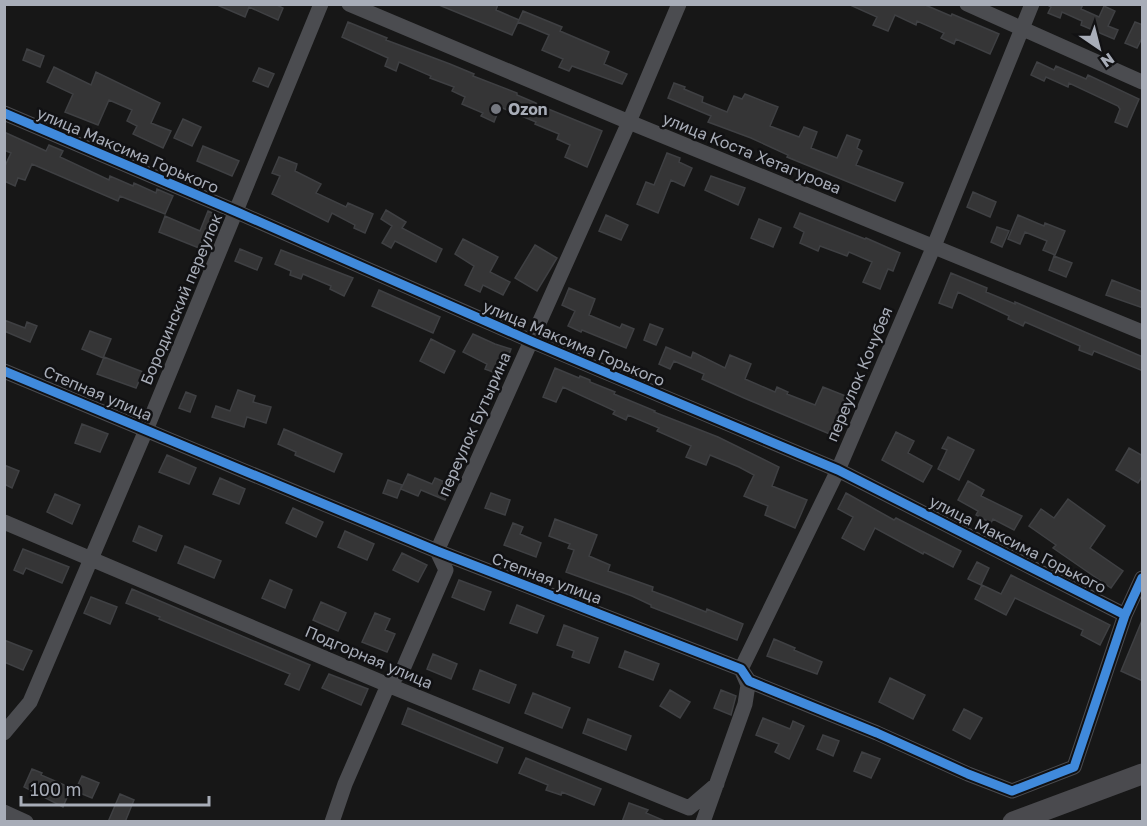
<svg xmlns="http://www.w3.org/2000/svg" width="1147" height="826" font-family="'Golos Text',sans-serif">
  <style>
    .building { fill: #353536; stroke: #3f4043; stroke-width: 1.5 }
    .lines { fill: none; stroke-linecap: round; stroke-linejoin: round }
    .street { stroke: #4b4c50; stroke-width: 15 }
    .secondary { stroke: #4a4a4e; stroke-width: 21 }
    .cycleway-casing { stroke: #111113; stroke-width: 13 }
    .cycleway { stroke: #408adc; stroke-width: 9 }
    .poi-dot { fill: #757880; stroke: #111113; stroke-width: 2 }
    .labels { text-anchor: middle; stroke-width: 5; stroke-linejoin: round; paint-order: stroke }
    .poi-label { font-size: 16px; font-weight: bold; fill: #a8adb8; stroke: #111113; text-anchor: start }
    .street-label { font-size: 16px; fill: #a8adb8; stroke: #111113 }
  </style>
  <rect width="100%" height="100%" fill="#171717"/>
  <path class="building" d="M215,4H275L283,8L278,20L249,7L245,17Z
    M498,4L496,10L519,20L512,35L439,5Z
    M848,4H923L951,16L952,14L999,34L990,54L956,39L954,44L941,38L944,33L917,21L916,25L895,15L888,31L873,25L877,17Z
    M1046,4H1083L1081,9L1099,17L1104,6L1115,11L1108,26L1118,30L1114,39L1081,25L1082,21L1062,12L1060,18L1048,13L1051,7Z
    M523,11L562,27L560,31L609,52L604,64L627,74L622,84L572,66L569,71L559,67L563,59L542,50L549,35L518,22Z
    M348,22L387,38L386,40L450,64L474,74L473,76L517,93V95L536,103V104L602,131L587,167L565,157L570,145L557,139L559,134L535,124L536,122L500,107L494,122L481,116L483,113L462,104L465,97L452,91L454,87L430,78L431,76L399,62L396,71L385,66L388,58L342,37Z
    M1135,22L1143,25V36L1137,48L1125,43Z
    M27,49L44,56L40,67L23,60Z
    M1037,62L1054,70L1056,66L1086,79L1088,75L1139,99L1127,127L1115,122L1120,109L1118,106L1069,83L1068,87L1046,77L1044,81L1031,75Z
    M54,67L91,85L96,72L160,103L151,123L171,131L163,148L133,134L137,126L127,121L132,110L109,100L98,125L65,112L73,94L47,82Z
    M259,68L274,74L268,87L253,81Z
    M674,83L685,87L684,89L703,97L702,102L727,112L734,96L742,99L745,94L778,107L770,126L799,137L804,127L817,132L811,148L837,158L847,135L860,140L857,148L862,151L856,165L903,183L895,201L787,157L788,155L751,138L708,122L711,116L668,98Z
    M183,119L201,127L192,146L174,138Z
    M4,132L46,151L49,145L63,151L60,157L109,180L110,176L133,186L134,183L156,193L157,189L173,196L165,214L120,196L118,201L32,164L25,180L18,178L15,186L4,181V168L11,153L4,150Z
    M203,146L239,161L232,176L197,161Z
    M667,153L680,158L679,162L692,168L684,186L671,180L658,213L637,204L646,182L654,185Z
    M279,157L297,164L295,171L321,184L316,193L346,207L348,203L373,214L365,233L354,228L355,225L332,213L328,222L272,194L280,176L272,173Z
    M711,176L745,188L738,205L705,190Z
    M973,192L996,202L990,217L967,207Z
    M386,210L406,222L402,228L442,249L436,262L395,241L391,248L382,243L392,226L381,219Z
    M208,211L219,216L204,250L159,232L165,216L200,231Z
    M800,213L865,239L866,238L900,253L893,271L888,269L880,289L863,282L872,262L849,252L847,256L820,246L818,251L800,243L804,232L794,227Z
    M606,215L628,225L621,240L599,231Z
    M1018,215L1044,226L1045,223L1065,231L1055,255L1043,250L1047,241L1025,232L1020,244L1008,239Z
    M759,219L781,228L773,247L751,238Z
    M997,227L1009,231L1002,247L991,242Z
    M463,239L498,257L490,272L510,282L503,295L483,285L480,292L465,285L474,266L455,254Z
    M535,245L557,258L537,291L515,278Z
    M240,249L262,258L257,270L235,261Z
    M281,250L353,278L344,296L330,289L331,286L303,274L301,279L290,275L291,271L275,264Z
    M1054,256L1072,263L1066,277L1049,270Z
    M951,273L987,288L986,292L1015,304V302L1143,357V371L1094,351L1092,355L1079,350L1080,346L1025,322L1023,326L1008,319L1009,316L958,292L952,308L939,303Z
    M1112,280L1143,292V308L1106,295Z
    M569,288L595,299L589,315L620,328L622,324L634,329L626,348L582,330L581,332L568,326L575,311L562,305Z
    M379,290L440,317L433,333L372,306Z
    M4,320L25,328L27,322L37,326L30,342L4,331Z
    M650,324L663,329L656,345L644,340Z
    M90,331L111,339L103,358L82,349Z
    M473,334L495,344L511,349L501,375L485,369L487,364L463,352Z
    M431,339L455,351L444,373L420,361Z
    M666,347L691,358L693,352L725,368L730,355L751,364L745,379L775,392L777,387L788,392L787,394L815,405L823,387L848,397L832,435L744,398L702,379L704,374L674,361L670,369L659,364Z
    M104,357L143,372L136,388L97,374Z
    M555,368L579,378L580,376L590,380V382L615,392L614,394L655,411L654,412L718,437L779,467L772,486L807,500L795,528L765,515L768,506L744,496L754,475L739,467L710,455L706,465L686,457L691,446L657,431L659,428L628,415L626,420L613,414L615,411L563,387L556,402L543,397Z
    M238,390L255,396L253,402L271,407L266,423L247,417L244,427L212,417L216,406L230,411Z
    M186,392L196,396L190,412L179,408Z
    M82,424L108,434L100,452L75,443Z
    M284,429L342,454L334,472L295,455L296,452L278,444Z
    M896,432L914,441L908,453L932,466L923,482L882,460Z
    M948,437L974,450L959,480L938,469L947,450L942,448Z
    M1129,448L1143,456V475L1138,483L1116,470Z
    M167,455L196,468L189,484L159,472Z
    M4,465L19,471L12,488L4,484Z
    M408,474L432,484L435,478L452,485L445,500L421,490L418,496L401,489Z
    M220,478L245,489L239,504L213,494Z
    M388,480L402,485L397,498L383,493Z
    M968,481L984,490L981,496L1022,516L1014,530L993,519L991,523L976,515L978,511L958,500Z
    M491,493L510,500L505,515L485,508Z
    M846,493L894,520L896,518L961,551L953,567L924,552L923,554L875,528L864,550L842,538L853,517L838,509Z
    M55,494L80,505L72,524L47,512Z
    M1068,499L1105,526L1090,548L1123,571L1111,588L1053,548L1056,545L1029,526L1041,509L1054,518Z
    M293,508L323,522L316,537L286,523Z
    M555,519L597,535L589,556L610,565L608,571L653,587L652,591L671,598L706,612L707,609L743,624L737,640L651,607V605L632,596L566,572L574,550L568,548L570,544L549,536Z
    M513,523L523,527L520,534L541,543L536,557L504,545Z
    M139,526L162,536L156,551L133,541Z
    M345,531L374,544L367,560L338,547Z
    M185,546L221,561L214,578L178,563Z
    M23,549L69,567L62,583L26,568L23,574L14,570Z
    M402,553L427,565L418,582L393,570Z
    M977,562L989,568L981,585L968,579Z
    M1011,575L1110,625L1100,645L1081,635L1083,630L1015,598L1006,615L975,599L982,585L1001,594Z
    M270,580L292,590L285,608L262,598Z
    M459,580L491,592L484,610L452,597Z
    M132,589L310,665L299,690L285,684L290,674L159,619L160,617L126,603Z
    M91,597L117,607L110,624L84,613Z
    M321,602L346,613L338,631L313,620Z
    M517,605L544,616L537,633L510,623Z
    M375,613L390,619L385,630L395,634L387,652L362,642Z
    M1143,618V681L1121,671Z
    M564,625L598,638L589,663L572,657L574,651L557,645Z
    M774,639L795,648L794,650L822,662L817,674L767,656Z
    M4,640L32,651L23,670L4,662Z
    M625,651L659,664L653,680L619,667Z
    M433,654L457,664L451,679L427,669Z
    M480,670L516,685L509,703L473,689Z
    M329,674L368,689L361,705L322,688Z
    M890,678L925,695L913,719L879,702Z
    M670,690L690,702L680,718L660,706Z
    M721,690L736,696L731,715L714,708Z
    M533,693L570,708L562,728L525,713Z
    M408,708L503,748L497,763L402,724Z
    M964,709L982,718L970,739L953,730Z
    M763,718L790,729L793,721L804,726L789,759L775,752L779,744L756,735Z
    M588,719L631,736L626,750L583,733Z
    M823,735L839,741L833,756L817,749Z
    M862,752L880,759L871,778L854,771Z
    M526,758L601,789L594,805L562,792L561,795L546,790L548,785L519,773Z
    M32,769L42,773L41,775L71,788L63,807L24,787Z
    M82,776L99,783L92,798L75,791Z
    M120,794L134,800L125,822H108Z
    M629,803L648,810L646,813L667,822H622Z"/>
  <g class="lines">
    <path class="street" d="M349,4L629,122L1142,332
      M967,4L1142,82
      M4,113L237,212L531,341L838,470L1125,615
      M4,371L437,551L741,669L749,681L877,733L968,774L1012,791L1074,767L1125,615L1142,578
      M4,522L388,685L689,808L717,784
      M4,733L30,702L146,430L321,4
      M4,812L26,822
      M332,822L345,784L388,685L403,669L446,570L437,551L629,122L679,4
      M703,822L745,704L748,685L741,669L838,470L934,246L1032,4"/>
    <path class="secondary" d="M1013,822L1142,774"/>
    <g class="cycleway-casing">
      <path id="cycleway" d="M4,113L237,212L531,341L838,470L1125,615
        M4,371L437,551L741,669L749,681L877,733L968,774L1012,791L1074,767L1125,615L1142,578"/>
    </g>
    <use href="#cycleway" class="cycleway"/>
  </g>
  <circle class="poi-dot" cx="496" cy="109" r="6"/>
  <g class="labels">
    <g class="poi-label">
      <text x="508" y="115">Ozon</text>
    </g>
    <g class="street-label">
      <text transform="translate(128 150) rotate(23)" y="6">улица Максима Горького</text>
      <text transform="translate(752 153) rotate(22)" y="6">улица Коста Хетагурова</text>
      <text transform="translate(181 299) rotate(-67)" y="6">Бородинский переулок</text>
      <text transform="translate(574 343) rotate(23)" y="6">улица Максима Горького</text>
      <text transform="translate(859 374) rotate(-67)" y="6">переулок Кочубея</text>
      <text transform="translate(98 393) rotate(23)" y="6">Степная улица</text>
      <text transform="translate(474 424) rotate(-66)" y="6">переулок Бутырина</text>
      <text transform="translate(1018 544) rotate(27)" y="6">улица Максима Горького</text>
      <text transform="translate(547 578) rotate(21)" y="6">Степная улица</text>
      <text transform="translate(369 657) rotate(23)" y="6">Подгорная улица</text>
    </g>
  </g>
  <rect width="1147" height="826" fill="none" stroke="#a8adb8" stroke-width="12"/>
  <g transform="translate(1099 48) rotate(145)" stroke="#111113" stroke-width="4.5" paint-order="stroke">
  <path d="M0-4.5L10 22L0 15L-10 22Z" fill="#a8adb8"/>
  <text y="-9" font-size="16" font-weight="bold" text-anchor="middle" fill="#a8adb8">N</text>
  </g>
  <path d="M21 796v9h188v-9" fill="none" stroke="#a8adb8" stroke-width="3"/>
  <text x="30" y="796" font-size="18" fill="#a8adb8" stroke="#111113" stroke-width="4.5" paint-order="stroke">100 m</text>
</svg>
